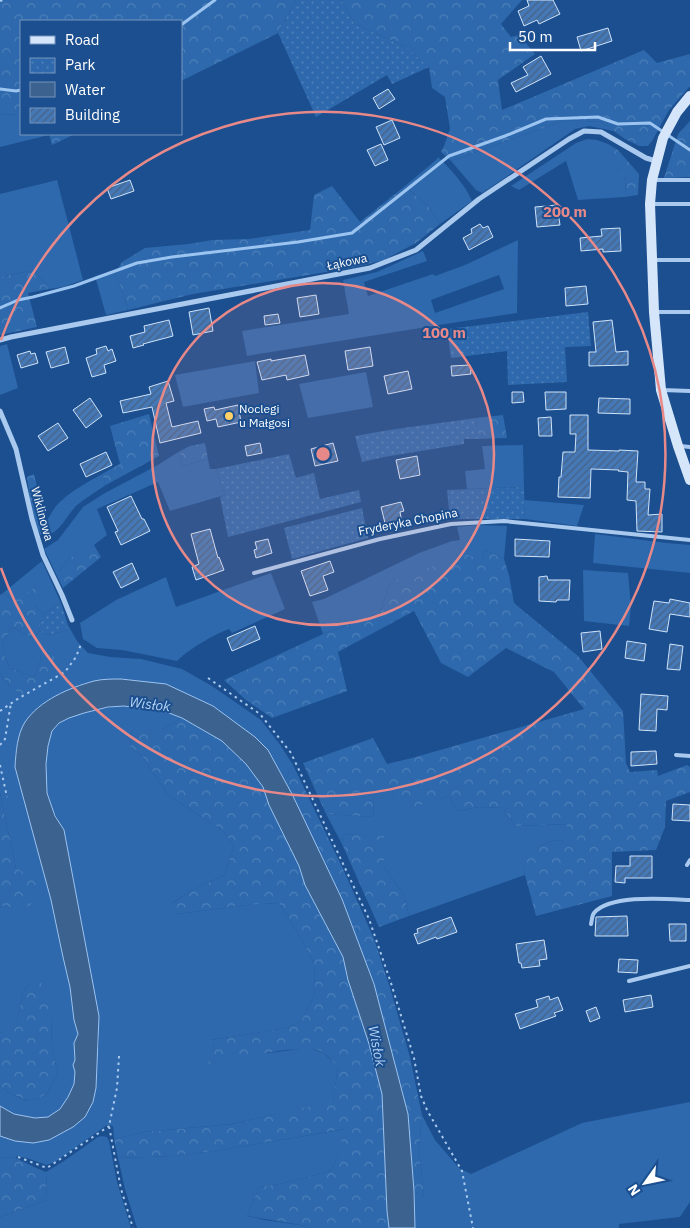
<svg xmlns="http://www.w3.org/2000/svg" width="690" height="1228" font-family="'IBM Plex Sans',sans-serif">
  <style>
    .grass { fill: #2e69ad; fill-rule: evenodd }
    .forest { fill: url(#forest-crowns) }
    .park { fill: url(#park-dots) }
    .water { fill: #3c6290; stroke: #9cc4f0 }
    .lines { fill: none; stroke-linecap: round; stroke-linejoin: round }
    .stream { stroke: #9cc4f0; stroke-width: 3 }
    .building { fill: url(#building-hatch); stroke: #cfe3fa }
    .path { stroke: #a9c9ee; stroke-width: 2; stroke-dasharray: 2.5 4; stroke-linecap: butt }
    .lane { stroke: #a9c9ee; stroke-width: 4 }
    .street { stroke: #a9c9ee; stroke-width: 5 }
    .secondary { stroke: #d6e6fa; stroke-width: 10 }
    .ring { fill: none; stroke: #e88989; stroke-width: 2.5 }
    .poi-dot { fill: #ffd166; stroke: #1b4f8f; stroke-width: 2 }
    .labels { text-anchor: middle; stroke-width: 4; stroke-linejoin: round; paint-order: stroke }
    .street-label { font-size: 12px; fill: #fff; stroke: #1b4f8f }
    .poi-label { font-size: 12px; fill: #fff; stroke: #1b4f8f; text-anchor: start }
    .water-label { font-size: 14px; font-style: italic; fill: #b5d3f5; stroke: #1b4f8f }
    .centre { fill: #e88989; stroke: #1b4f8f; stroke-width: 2.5 }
    .ring-label { font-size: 15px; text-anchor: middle; font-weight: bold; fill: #e88989; stroke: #1b4f8f; stroke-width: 4; stroke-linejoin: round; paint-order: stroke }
  </style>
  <defs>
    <pattern id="forest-crowns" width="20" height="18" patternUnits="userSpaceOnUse" patternTransform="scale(1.25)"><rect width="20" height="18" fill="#2e69ad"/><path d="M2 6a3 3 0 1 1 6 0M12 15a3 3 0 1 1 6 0" fill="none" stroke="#4d80b9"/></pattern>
    <pattern id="park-dots" width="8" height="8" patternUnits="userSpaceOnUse" patternTransform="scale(1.25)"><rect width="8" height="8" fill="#2e69ad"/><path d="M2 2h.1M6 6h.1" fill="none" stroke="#4d80b9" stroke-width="1.8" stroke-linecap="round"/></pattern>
    <pattern id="building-hatch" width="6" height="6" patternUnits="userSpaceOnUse" patternTransform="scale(1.25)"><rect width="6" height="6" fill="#4478b7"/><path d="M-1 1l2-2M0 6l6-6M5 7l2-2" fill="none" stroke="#486282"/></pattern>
  </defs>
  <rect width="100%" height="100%" fill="#1b4f8f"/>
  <path class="grass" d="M21,114V134H49V135L0,147V115Z
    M565,120L601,122L614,131L589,126L575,129L506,177L482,193L476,190L451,161Z
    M587,139L597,140L608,144L605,147L626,180L625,197L578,200L566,161L519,190L511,186L576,143Z
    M438,157C450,168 466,186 472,201L440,224L429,207L405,186L436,160Z
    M57,180L83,280L63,287L49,289L34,270L0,277V194Z
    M518,240L517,313L439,325L247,356L242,331L349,314L343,280L377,272L423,251L427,261L364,282L368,296L433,274L435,276L465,265ZM499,275L504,289L435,313L431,300Z
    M115,273L123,293L128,310L106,315L95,276Z
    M7,344L18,388L0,395V346Z
    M255,361L259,393L183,407L175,375Z
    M366,372L373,407L308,418L299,384Z
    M523,445L524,487L467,489L465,471L485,469L482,446Z
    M180,451L182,466L208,459L210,469H216L225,495L170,511L158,482L97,509L107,535L94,545H91L68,559L57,576L44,549L58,540L83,507L105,493L156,466Z
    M102,474L106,485C96,492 85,498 76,506C66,516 58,538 41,535L48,533L45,523C49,518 52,511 56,506C69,492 86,483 102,474Z
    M524,500L584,505L577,526L525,519Z
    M477,525L507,526L504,559L485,550L482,560L390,583L380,613L323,634L312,602L324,599L419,553L452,541L460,540L457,527Z
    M595,534L667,543L690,545V573L593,563Z
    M42,561L61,603L43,614L34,605L14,601L3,593Z
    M583,570L628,573L631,606L629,626L584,621Z
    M271,573L285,609L232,633L229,629C213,635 189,649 177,661L122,650L97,648L83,639L80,623L116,600L166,577L176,607Z
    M68,625L77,641L88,653L110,657L141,659L182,669L212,686L261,720L281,746L293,765L285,781L268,750L213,706L166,684L121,679L20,734L16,750L15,767L51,900L63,957L70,987L74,1020L78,1034L74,1043L75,1060L74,1065L75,1072L74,1084L68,1097L60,1109L48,1117L35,1118L14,1114L0,1106V1086L10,1093L27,1101L37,1099L48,1093L58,1073L51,1045L52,1019L30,984L23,992L16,1028L0,1033V906L13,908L16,868L0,793V673L9,685L40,688L42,648L40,662L34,677L10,668C0,648 0,646 12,627L34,639L39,631L49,635L67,630Z
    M124,706L164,711L182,718L162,729H132L130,747L142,756L169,796L223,831L234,847L224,875L191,891L172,903L178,914L246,905L279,903L297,931L314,963L315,993L301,1021L287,1028L211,1040L268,1053L308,1048L324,1053L338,1067L333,1102L232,1124L144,1132L114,1139L113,1126L107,1125L55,1162L46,1165L30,1159L17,1156L16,1158L0,1157V1136L15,1141L34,1143L49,1140L73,1127L85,1117L99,1045V1016L64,830C57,819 52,809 48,796C44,783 46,741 52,731C54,728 56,727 57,725C70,713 106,707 124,706Z
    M388,787L403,809L449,796L457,811L479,807L503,808L515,826L568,824L565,840L552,841L522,852L525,875L409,916L404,895L384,867V837L343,834L342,844L326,814L373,817L374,795Z
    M690,1102V1202L680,1217L619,1224V1228H415L414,1191L424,1197L419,1150L422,1115L435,1140L459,1168L471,1174L582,1123Z
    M346,1129L333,1169C309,1178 284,1184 259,1187L247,1216L265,1220L307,1226L310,1228H137L125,1189L118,1158L174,1156L221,1150Z
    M102,1136L107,1137L109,1141L117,1182L131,1228H0V1217L47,1200L46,1172L64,1161L98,1137Z"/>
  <path class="forest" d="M0,0H296L278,33L181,81V21H21V114L0,115Z
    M341,0H522L501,24L511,37L519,35L535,54L498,80L502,110L644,50L657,63L690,54V86L669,110L652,141L648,146H639L625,139L601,122L565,120L451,161L441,152L444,146L450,129L445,97L432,88L429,67L406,47L355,24Z
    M690,121V177L664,178L678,134Z
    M49,134H75L52,145Z
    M608,144L618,150L639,174L638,195L625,197L626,180L604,147Z
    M332,186L360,222L405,186L429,207L440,224L416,243L384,260L356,267L193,294L128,310L123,293L115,273L122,262L145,248L189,244L212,240L249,239L310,230L314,195Z
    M34,270L49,289L28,293L37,327L0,335V277Z
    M149,414L159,456L106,485L102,474L120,464L110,426Z
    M503,415L507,438L478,439L476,418Z
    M205,443L208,459L182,466L180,451L190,446Z
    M34,474L48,533L41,535C30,519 30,496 27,477Z
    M91,544L94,545L101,557L63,588L57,576L68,559Z
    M485,550L504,559L509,575L514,603L578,656L623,711L626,763L630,772L657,770L658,776L687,765L690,767V792L666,801L665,827L656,850L612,852V896L536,916L525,875L521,852L552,841L564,840L567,824L515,826L503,808L479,807L457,811L449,796L403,810L388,787L374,795L373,817L326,814L303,763L373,738L387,764L412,758L584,709L554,672L506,648L468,677L441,663L414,611L338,652L347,691L272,718L246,700L224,680L323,634L380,613L390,583L465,554L482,560Z
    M40,584L46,594L34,605L43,614L39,631L34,639L12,627C0,646 0,648 10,668L34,677L40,662L42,647L53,652L58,669C47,683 40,688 24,697L9,685L0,673V595L3,593L14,601Z
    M182,718L222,741L246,764L263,787L269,805L299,866L305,885L343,957L348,980L369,1044L382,1094L387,1211L389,1228H310L307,1226L247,1216L259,1187C284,1184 309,1178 333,1169L345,1129L221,1150L174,1156L118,1158L114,1139L144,1132L233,1124L333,1101L338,1068C334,1063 329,1057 324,1053C306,1041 233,1060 209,1064L205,1052L211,1040L287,1028L301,1021L315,993L314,963L297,931L279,903L246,905L178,914L171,904L191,891L224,875L234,847L223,831L169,796L142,756L130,747L132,729H162Z
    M293,765L344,871L374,939L390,988L410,1057L422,1115L419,1150L424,1197L414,1191L408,1114L374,984L342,898L285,781Z
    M0,793L16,868L41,883L30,906L13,908L0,906Z
    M343,834L384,836V867L404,895L409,916L379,927L342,844Z
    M41,983L48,996L52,1019L51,1045L58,1073L48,1093L37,1099L28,1101L10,1093L0,1086V1033L16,1027L23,992L30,984Z
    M0,1157L16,1158L34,1167L46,1172L47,1200L0,1217Z"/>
  <path class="park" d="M296,0H341L355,24L406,47L429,67L392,84L387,75L316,117L278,33Z
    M588,312L591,346L565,347L567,382L508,385L507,351L451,358L447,329Z
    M476,418L478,439H464V444L384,457L362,462L355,436L389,430Z
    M289,454L296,478L314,473L320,499L359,490L361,502L228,537L220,497L225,495L216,469Z
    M524,487L525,519H450L447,490Z
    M362,508L368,538L292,559L284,528Z
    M61,603L68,625L67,630L49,635L39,631L43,614Z"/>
  <path class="water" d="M121,679L166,684L213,706L255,737L268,750L292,794L342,899L374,984L408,1114L414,1191L415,1228H389L387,1211L382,1094L369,1044L348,980L343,957L305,885L299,866L269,805L263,787L246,764L222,741L182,718L164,711L124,706L108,707L84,713L69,718L59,723L52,731L48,746L46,764L47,793L55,816L64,830L99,1016L96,1088L93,1102L85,1117L73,1127L49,1140L33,1143L15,1141L0,1136V1106L14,1114L35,1118L48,1117L60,1109L68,1097L74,1084L75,1072L73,1065L75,1060L74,1043L78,1034L74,1020L70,987L63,957L51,900L15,767C16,752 17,735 25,722C40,700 69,688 94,681C102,679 112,679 121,679Z"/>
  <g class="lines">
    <path class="stream" d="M181,25L215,0
      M0,89L16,91L21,90
      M0,308L18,300L33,297L74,286L137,263L172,257L298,242L352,233L449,156L505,136L546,119L598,117L618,124L650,123L690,150"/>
  </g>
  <path class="building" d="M527,0H553L560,14L539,24L537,20L524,26L518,11L529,6Z
    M608,28L612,41L581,51L577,37Z
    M541,56L551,74L516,92L511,83L528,75L523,67Z
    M388,89L395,99L379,109L373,98Z
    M392,120L400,138L384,145L376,127Z
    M381,144L388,160L375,166L367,150Z
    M130,180L134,191L111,199L107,188Z
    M557,205L560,225L537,227L535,207Z
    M480,224L483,228L488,226L493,237L469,250L463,238L472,233L471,229Z
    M620,228L621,251L603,252V249L581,251L580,238L602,236L601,229Z
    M586,286L588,304L566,306L565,288Z
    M316,295L319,314L300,317L297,298Z
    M209,308L213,331L193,335L189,312Z
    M278,314L280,323L265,325L264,316Z
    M169,320L173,336L143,344L144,345L133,348L130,336L145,332L144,326Z
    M612,320L616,352L628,351V365L589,366V352H596L593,322Z
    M106,346L108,351L112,349L116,361L104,365L106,373L92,377L86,358L97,354L96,349Z
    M65,347L69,363L51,368L46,352Z
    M370,347L373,366L348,370L345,351Z
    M30,351L31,354L35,353L38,363L21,368L17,355Z
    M305,355L309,375L287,380L286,375L262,380L257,362L271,359V361Z
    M470,365L471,374L452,376L451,366Z
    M408,371L412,389L388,394L384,376Z
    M168,381L174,401L166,403L172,427L198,421L201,433L160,443L152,407L123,413L120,401L151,394L149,387Z
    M512,392H523L524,402L512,403Z
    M545,392H566V409L546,410Z
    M90,398L102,416L86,428L73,410Z
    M599,398L630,399V414L598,413Z
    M238,405L241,422L218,427L216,419L207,421L204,409L214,407L215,410Z
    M570,415H588V450L619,451V450L638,451L636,482H645V489H650L648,515L662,514V532L637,531L636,501L627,500L628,472L618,471L619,470L591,469L590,498L558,497L559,477H561L563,452H575L576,434H570Z
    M551,417L552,436H539L538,418Z
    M58,423L68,438L48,451L38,436Z
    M260,443L262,453L247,456L245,446Z
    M333,443L338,461L315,466L311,449Z
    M106,452L112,465L86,477L80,464Z
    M417,456L420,475L400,479L396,460Z
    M131,496L142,519H144L150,531L121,545L115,532L118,531L107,507Z
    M401,502L404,511L400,512L402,523L386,527L381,507Z
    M210,529L218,558L219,557L224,570L196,580L192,567L199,564L191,534Z
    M268,539L272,553L256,558L254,550L257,549L255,542Z
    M515,539L550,541L549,557L515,556Z
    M330,561L334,572L323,576L328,590L310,596L301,571Z
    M132,563L139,579L121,588L113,572Z
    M547,576L548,580H570L569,600H557L556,602L539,601V577Z
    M670,599L690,603V617L670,614L667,632L649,629L654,601L669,603Z
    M255,626L260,639L232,651L227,638Z
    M600,631L602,649L583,652L581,633Z
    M627,641L646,644L644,661L625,658Z
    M670,644L683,646L680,670L667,669Z
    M641,694L668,696L667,710L657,709L656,731L639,730Z
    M656,751L657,764L631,766V752Z
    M673,804L690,805V821L672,820Z
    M630,856H652V878H625V883L615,882L616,866H630Z
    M627,916L628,936H595L596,917Z
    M451,917L457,932L437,939L436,937L418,944L414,934L418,933L417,929Z
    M669,924H686V941H670Z
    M544,940L547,959L539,960L540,966L522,968L521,963H519L516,944Z
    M619,959L638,960L637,973L618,972Z
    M651,995L653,1007L625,1012L623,1000Z
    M549,996L550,1000L558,997L563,1010L554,1013L556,1016L520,1029L515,1014L538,1007L536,1000Z
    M596,1007L600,1018L590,1022L586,1011Z"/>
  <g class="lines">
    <path class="path" d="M0,1L3,0
      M208,678L260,714L291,753L369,919L391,983L414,1058L421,1096L427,1110L462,1171L473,1228
      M0,711L19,698L65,672L76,657L81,644
      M0,745L5,739L11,703
      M0,765L7,797
      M119,1056L117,1088L109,1126L121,1189L133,1228
      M18,1157L47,1168L109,1126"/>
    <path class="lane" d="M652,180H690
      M650,204H690
      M652,260H690
      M654,312H690
      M662,390L690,391
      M680,446L690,447
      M254,573L380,539L451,524L504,521L690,540
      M676,755L690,756
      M687,865L690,860
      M591,924C592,920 592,915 594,913C610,894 667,899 690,900
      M629,981L690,966"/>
    <path class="street" d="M0,340L11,337L370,268L416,250L479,199L569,139L584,131L601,132L646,158L656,161
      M0,411L16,449L32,519L43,555L62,595L72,620"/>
    <path class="secondary" d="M690,96L677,112L663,138L652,180L650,204L654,312L661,390L678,446L690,480"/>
  </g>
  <circle cx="323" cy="454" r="171" fill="#e88989" fill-opacity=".12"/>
  <g class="ring">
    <circle cx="323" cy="454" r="171"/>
    <path d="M1 340A342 342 0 1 1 1 568"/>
  </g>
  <circle class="poi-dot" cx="229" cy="416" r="5"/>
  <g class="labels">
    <g class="street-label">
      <text transform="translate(347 262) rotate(-12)" y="4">Łąkowa</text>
      <text transform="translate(42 514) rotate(75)" y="4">Wiklinowa</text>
      <text transform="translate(408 522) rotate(-11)" y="4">Fryderyka Chopina</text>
    </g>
    <g class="poi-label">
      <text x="239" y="413">Noclegi<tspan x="239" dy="14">u Małgosi</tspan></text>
    </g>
    <g class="water-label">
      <text transform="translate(150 704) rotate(7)" y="5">Wisłok</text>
      <text transform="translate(377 1046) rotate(79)" y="5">Wisłok</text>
    </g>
  </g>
  <circle cx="323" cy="454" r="8" class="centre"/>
  <g class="ring-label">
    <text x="565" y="217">200 m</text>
    <text x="444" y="338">100 m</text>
  </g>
  <rect x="20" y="20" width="162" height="115" fill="#1b4f8f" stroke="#7695bc"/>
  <rect x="30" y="36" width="25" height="8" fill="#d6e6fa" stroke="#7695bc"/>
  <text x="65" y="45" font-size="15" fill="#ffffff">Road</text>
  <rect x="30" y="58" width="25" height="15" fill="url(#park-dots)" stroke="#7695bc"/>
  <text x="65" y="70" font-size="15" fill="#ffffff">Park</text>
  <rect x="30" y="82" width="25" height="15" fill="#3c6290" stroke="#7695bc"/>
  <text x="65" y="95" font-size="15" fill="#ffffff">Water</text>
  <rect x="30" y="108" width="25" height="15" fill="url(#building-hatch)" stroke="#7695bc"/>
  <text x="65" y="120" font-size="15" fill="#ffffff">Building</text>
  <g transform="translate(645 1183) rotate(237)" stroke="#1b4f8f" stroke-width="4" paint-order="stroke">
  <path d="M0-4L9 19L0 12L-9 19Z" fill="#ffffff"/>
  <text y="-8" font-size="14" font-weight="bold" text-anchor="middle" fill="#ffffff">N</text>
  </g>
  <path d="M510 42v8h85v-8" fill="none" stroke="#ffffff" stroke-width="2.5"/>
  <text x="518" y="42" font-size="15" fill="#ffffff" stroke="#1b4f8f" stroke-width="4" paint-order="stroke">50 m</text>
</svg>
